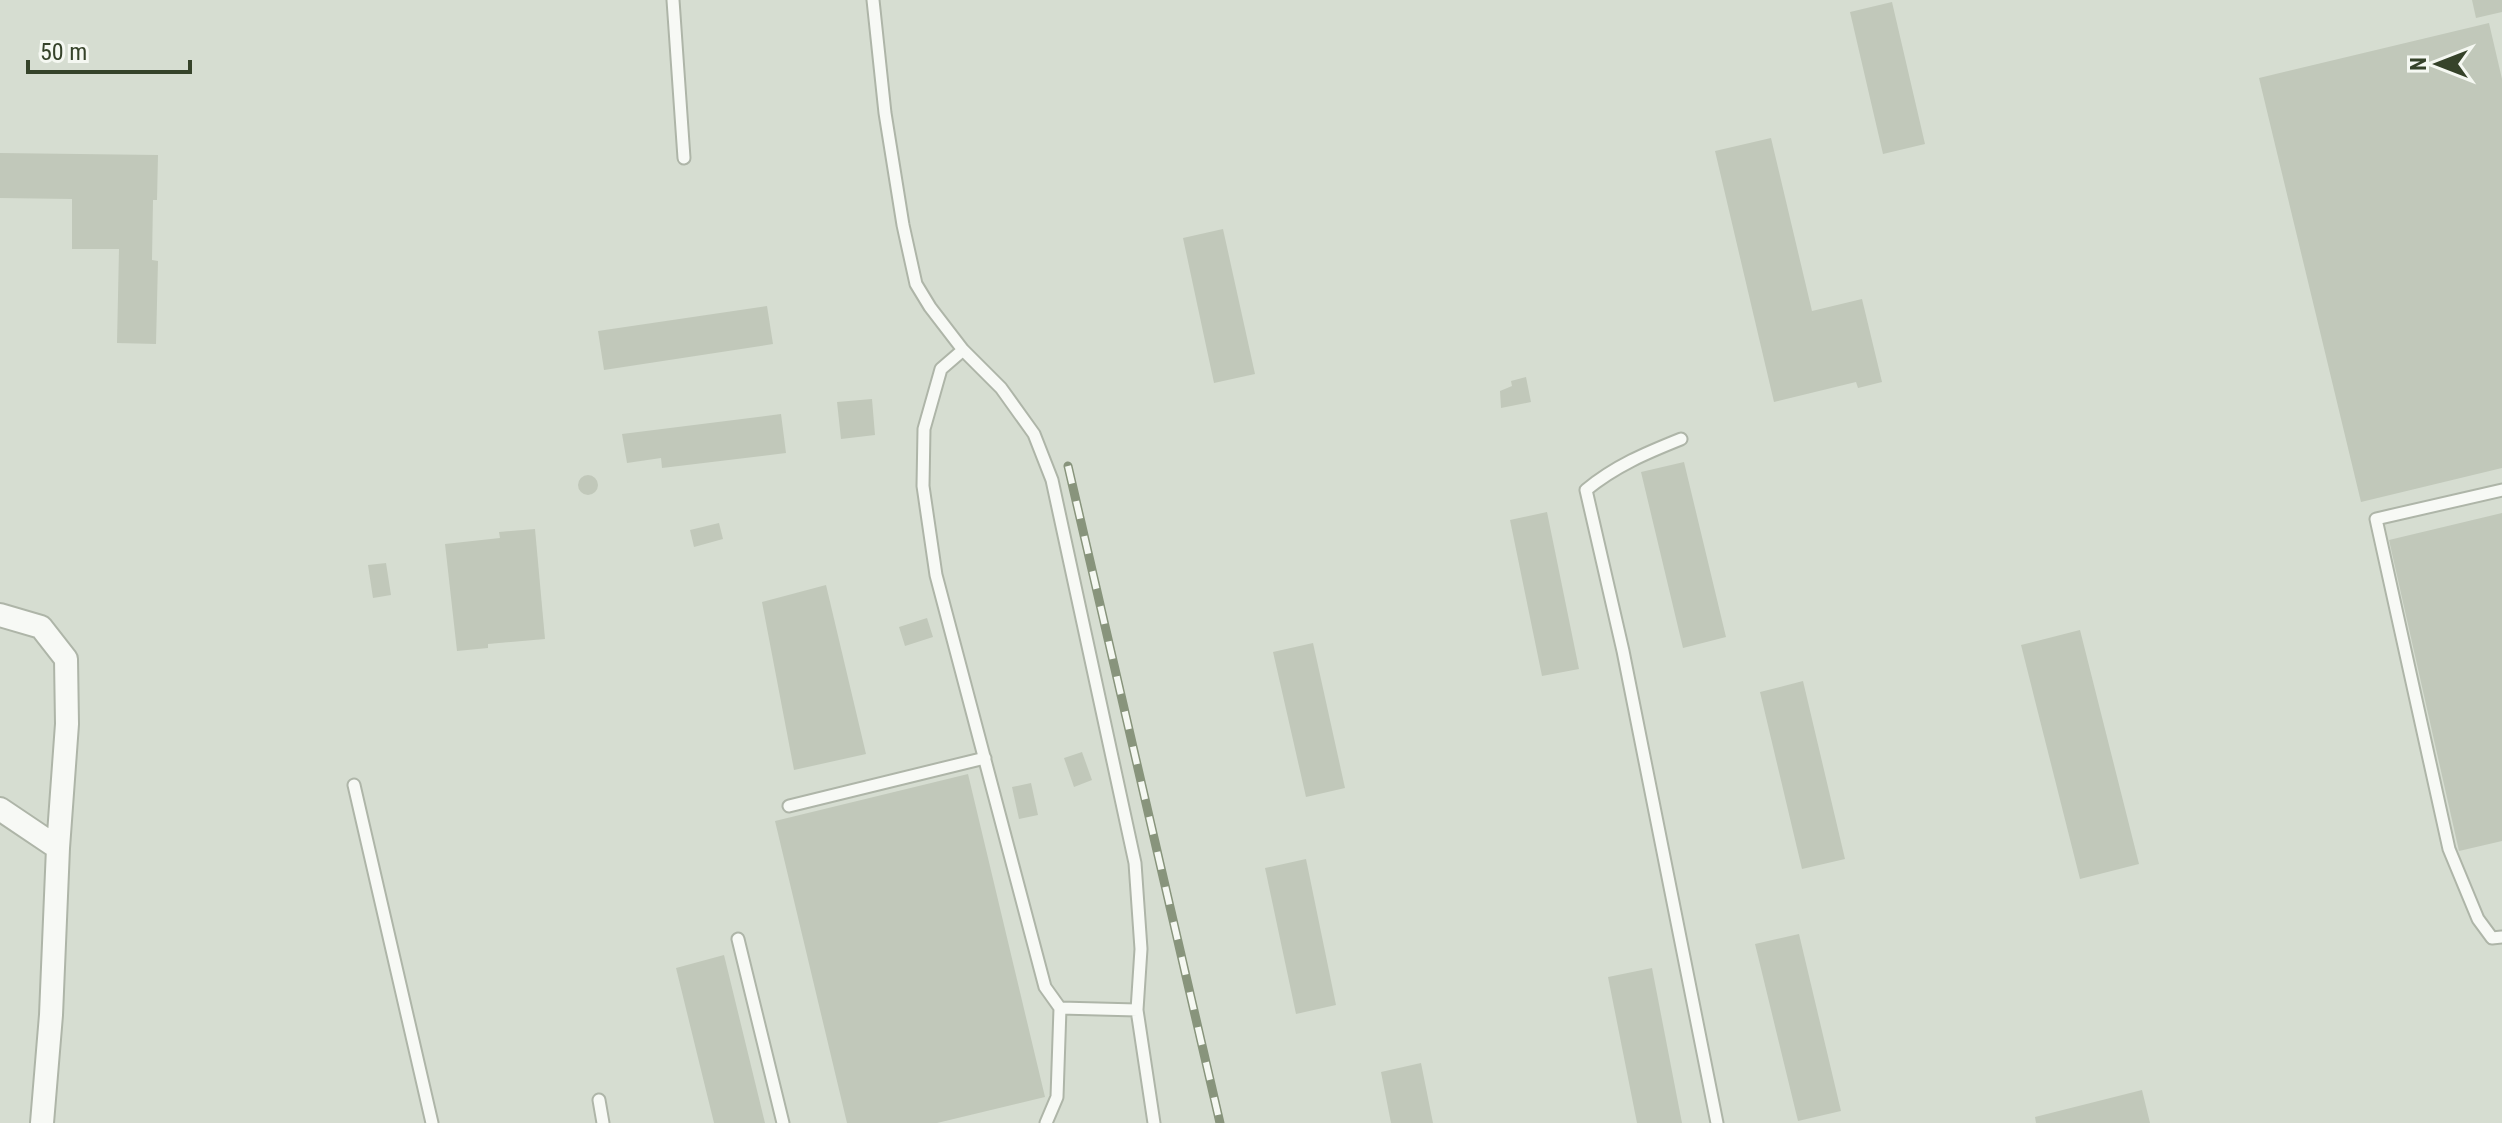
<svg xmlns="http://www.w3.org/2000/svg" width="2502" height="1123" font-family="'Roboto Condensed',sans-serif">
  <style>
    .built { fill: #d6ddd1 }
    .building { fill: #c1c8ba }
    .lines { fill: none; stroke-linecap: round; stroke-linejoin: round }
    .service-casing { stroke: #aeb5a8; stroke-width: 15 }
    .minor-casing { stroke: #aeb5a8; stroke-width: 26 }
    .service { stroke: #f7f9f5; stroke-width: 11 }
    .minor { stroke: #f7f9f5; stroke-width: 22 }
    .rail-casing { stroke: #88947c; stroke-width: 9 }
    .rail { stroke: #f5f8f2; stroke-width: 6; stroke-dasharray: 18; stroke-linecap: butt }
  </style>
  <rect width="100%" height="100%" fill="#e7ebe3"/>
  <path class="built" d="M0,0H2502V1123H0Z"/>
  <path class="building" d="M2472,0H2502V12L2476,18Z
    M1892,2L1925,144L1883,154L1850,12Z
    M2489,23L2502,79V468L2361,502L2259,78Z
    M1771,138L1812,311L1862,299L1882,382L1858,388L1856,382L1774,402L1715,151Z
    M0,153L158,155L157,200H153L152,260L158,261L156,344L117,343L119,249H72V199L0,198Z
    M1223,229L1255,374L1214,383L1183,238Z
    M767,306L773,344L604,370L598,331Z
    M1526,377L1531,402L1501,408L1500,391L1512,386L1511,381Z
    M872,399L875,435L841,439L837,402Z
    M781,414L786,453L662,468L661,458L627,463L622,434Z
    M1684,462L1726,637L1683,648L1641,472Z
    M578 485a10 10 0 1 1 20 0a10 10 0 1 1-20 0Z
    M1547,512L1579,669L1542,676L1510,520Z
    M2502,513V841L2459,851L2389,540Z
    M719,523L723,539L694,547L690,530Z
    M535,529L545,639L488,644V648L457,651L445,544L500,538L499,532Z
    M386,563L391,595L373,598L368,565Z
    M826,585L866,754L794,770L762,602Z
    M927,618L933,637L905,646L899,627Z
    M2080,630L2139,864L2080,879L2021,645Z
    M1313,643L1345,788L1306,797L1273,652Z
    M1803,681L1845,859L1802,869L1760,692Z
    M1082,752L1092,780L1074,787L1064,758Z
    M968,774L1045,1097L937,1123H847L775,821Z
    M1031,783L1038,815L1019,819L1012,787Z
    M1306,859L1336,1005L1296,1014L1265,868Z
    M1799,934L1841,1111L1798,1121L1755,944Z
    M724,955L765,1123H714L676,968Z
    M1652,968L1682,1123H1637L1608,977Z
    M1421,1063L1433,1123H1391L1381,1072Z
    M2142,1090L2150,1123H2036L2035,1117Z"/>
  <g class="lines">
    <g class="service-casing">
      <path id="service" d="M673,0L684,158
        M873,0L885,113L903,225L916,284L930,307L963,350L1001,388L1034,434L1052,480L1135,863L1141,949L1137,1010L1154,1123
        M963,350L941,369L924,429L923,486L936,575L1045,987L1060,1008L1137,1010
        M1681,439C1646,453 1615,466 1586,490L1623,651L1717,1123
        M2502,490L2376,519L2449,849L2478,919L2492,938L2502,937
        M354,785L432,1123
        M789,806L985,758
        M738,939L783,1123
        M599,1100L603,1123
        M1046,1123L1057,1097L1060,1008"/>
    </g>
    <g class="minor-casing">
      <path id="minor" d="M0,615L41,627L66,659L67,724L58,848L51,1015L42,1123
        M0,809L58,848"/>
    </g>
    <use href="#service" class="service"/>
    <use href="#minor" class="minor"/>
    <g class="rail-casing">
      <path id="rail" d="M1068,466L1220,1123"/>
    </g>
    <use href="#rail" class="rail"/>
  </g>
  <g transform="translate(2438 64) rotate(270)" stroke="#f5f8f2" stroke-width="6" paint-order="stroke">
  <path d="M0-6L14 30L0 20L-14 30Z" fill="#36432a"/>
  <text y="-12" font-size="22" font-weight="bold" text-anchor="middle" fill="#36432a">N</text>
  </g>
  <path d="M28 60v12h162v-12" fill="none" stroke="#36432a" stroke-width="4"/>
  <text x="40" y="60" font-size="24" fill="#36432a" stroke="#f5f8f2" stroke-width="6" paint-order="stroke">50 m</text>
</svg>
